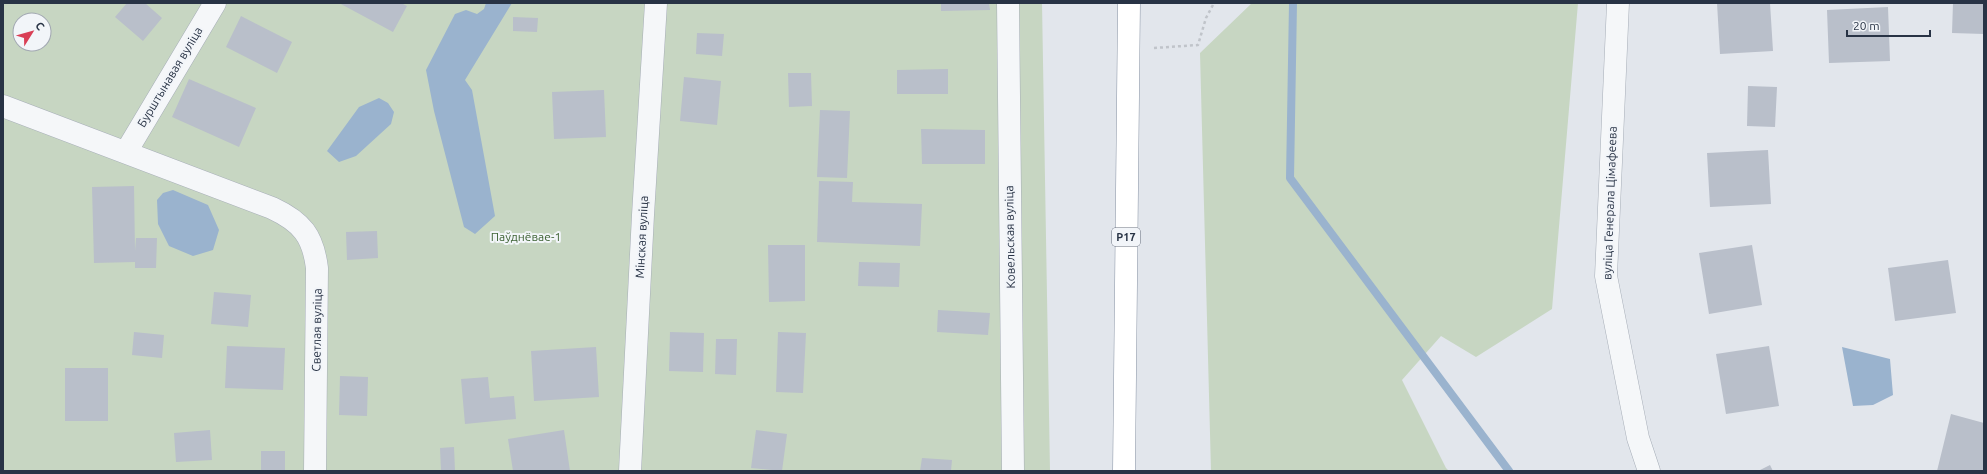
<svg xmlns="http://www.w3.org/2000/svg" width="1987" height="474" font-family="Ubuntu,sans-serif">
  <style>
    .green { fill: #c7d6c2; fill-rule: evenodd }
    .water { fill: #9ab3ce }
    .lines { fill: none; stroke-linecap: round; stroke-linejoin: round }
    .stream { stroke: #9ab3ce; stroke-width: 8 }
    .building { fill: #b9bfca }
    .minor-casing { stroke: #a6adb7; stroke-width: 23 }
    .highway-casing { stroke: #8893a4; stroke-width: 23 }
    .path { stroke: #c0c4ca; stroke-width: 2.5; stroke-dasharray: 3 3; stroke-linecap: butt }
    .minor { stroke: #f5f7f9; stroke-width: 22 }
    .highway { stroke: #fff; stroke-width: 22 }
    .labels { text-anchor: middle; stroke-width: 4; stroke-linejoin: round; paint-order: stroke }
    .shield { fill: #f2f5f9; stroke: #656d7b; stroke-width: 1 }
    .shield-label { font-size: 11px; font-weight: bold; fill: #283345 }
    .street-label { font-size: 12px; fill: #283345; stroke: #f2f5f9 }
    .park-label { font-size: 12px; fill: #3d6234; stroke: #f2f5f9 }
  </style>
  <rect width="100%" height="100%" fill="#e2e6ec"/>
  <path class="green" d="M3,3H1042L1050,471H3ZM20,20H44V44H20Z
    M1252,3H1578L1552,309L1476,357L1441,336L1402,380L1446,468L1449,471H1211L1200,53Z"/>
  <path class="water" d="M486,3H512L465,80L472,90L495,216L475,234L464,227L434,111L426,70L455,14L466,10L477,14L484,9Z
    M379,98L388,103L394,112L391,124L356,156L339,162L327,151L359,107Z
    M173,190L208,205L219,230L213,250L193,256L169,246L158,224L157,200L163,193Z
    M1842,347L1890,359L1893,395L1873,405L1853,406Z"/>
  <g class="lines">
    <path class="stream" d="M1293,3L1290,178L1509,471"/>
  </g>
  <path class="building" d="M127,3H145L162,18L143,41L115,17Z
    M339,3H401L407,6L393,32Z
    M941,3H989L990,10L941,11Z
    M1717,3H1770L1773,51L1720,54Z
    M1953,3H1984V34L1952,33Z
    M1888,7L1890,61L1829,63L1827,10Z
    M241,16L292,42L277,73L226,47Z
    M513,17L538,18L537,32L513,31Z
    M697,33L724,34L722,56L696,54Z
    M948,69V94H897V70Z
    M788,73H811L812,106L789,107Z
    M684,77L721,81L717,125L680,121Z
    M189,79L256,108L239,147L172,117Z
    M1748,86L1777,87L1775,127L1747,126Z
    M604,90L606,137L554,139L552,92Z
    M820,110L850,111L847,178L817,177Z
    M921,129L985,130V164H922Z
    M1768,150L1771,204L1710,207L1707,153Z
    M819,181L853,182L852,202L922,204L920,246L817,242Z
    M134,186L135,251L136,238H157L156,268H135V262L94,263L92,187Z
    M377,231L378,258L347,260L346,232Z
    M768,245H805V301L769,302Z
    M1752,245L1762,305L1709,314L1699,253Z
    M1948,260L1956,313L1895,321L1888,268Z
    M859,262L900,263L899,287L858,286Z
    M214,292L251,295L248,327L211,324Z
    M938,310L990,313L988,335L937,332Z
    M134,332L164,335L162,358L132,355Z
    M670,332L704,333L703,372L669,371Z
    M778,332L806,333L803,393L776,392Z
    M716,339H737L736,375L715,374Z
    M227,346L285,348L283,390L225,388Z
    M1769,346L1779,406L1726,414L1716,354Z
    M596,347L599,397L534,401L531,351Z
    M65,368H108V421H65Z
    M340,376L368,377L367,416L339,415Z
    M488,377L490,398L514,396L516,419L465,424L461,379Z
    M1951,414L1984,423V471H1937Z
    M210,430L212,460L176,462L174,433Z
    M564,430L570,471H513L508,439Z
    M756,430L787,434L782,471L751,468Z
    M454,447L455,471H441L440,448Z
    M261,451H285V471H261Z
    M922,458L952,460L951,471H920Z
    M1770,465L1773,471H1758Z"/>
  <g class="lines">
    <g class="minor-casing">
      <path id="minor" d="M1008,3L1013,471
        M1618,3L1606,276L1638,438L1649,471
        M3,106L272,208C302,222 313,236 317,268L315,471
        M126,152L215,3
        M630,471L643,215L656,3"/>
    </g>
    <g class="highway-casing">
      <path id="highway" d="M1124,471L1129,3"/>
    </g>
    <path class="path" d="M1154,48L1198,45L1206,18L1214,3"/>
    <use href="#minor" class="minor"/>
    <use href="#highway" class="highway"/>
  </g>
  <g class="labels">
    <rect class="shield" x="1112" y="228" width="28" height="18" rx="3"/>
    <g class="shield-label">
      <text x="1126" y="241">Р17</text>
    </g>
    <g class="street-label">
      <text transform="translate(170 77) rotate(-59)" y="4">Бурштынавая вуліца</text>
      <text transform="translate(1610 203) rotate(-88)" y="4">вуліца Генерала Цімафеева</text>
      <text transform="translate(642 237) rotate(-87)" y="4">Мінская вуліца</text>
      <text transform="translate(1010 237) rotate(-91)" y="4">Ковельская вуліца</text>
      <text transform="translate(317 330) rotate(-89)" y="4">Светлая вуліца</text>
    </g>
    <g class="park-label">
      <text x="526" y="241">Паўднёвае-1</text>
    </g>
  </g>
  <rect width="1987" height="474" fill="none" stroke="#283345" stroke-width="8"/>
  <g transform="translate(32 32) rotate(53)"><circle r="19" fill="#f2f5f9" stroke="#a1a7b1"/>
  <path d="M0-3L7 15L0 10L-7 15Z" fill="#d93e55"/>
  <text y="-6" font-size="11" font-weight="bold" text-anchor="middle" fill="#283345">С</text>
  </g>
  <path d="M1847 30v6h83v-6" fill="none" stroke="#283345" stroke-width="2"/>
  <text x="1853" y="30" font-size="12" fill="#283345" stroke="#f2f5f9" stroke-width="3" paint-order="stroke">20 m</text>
</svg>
